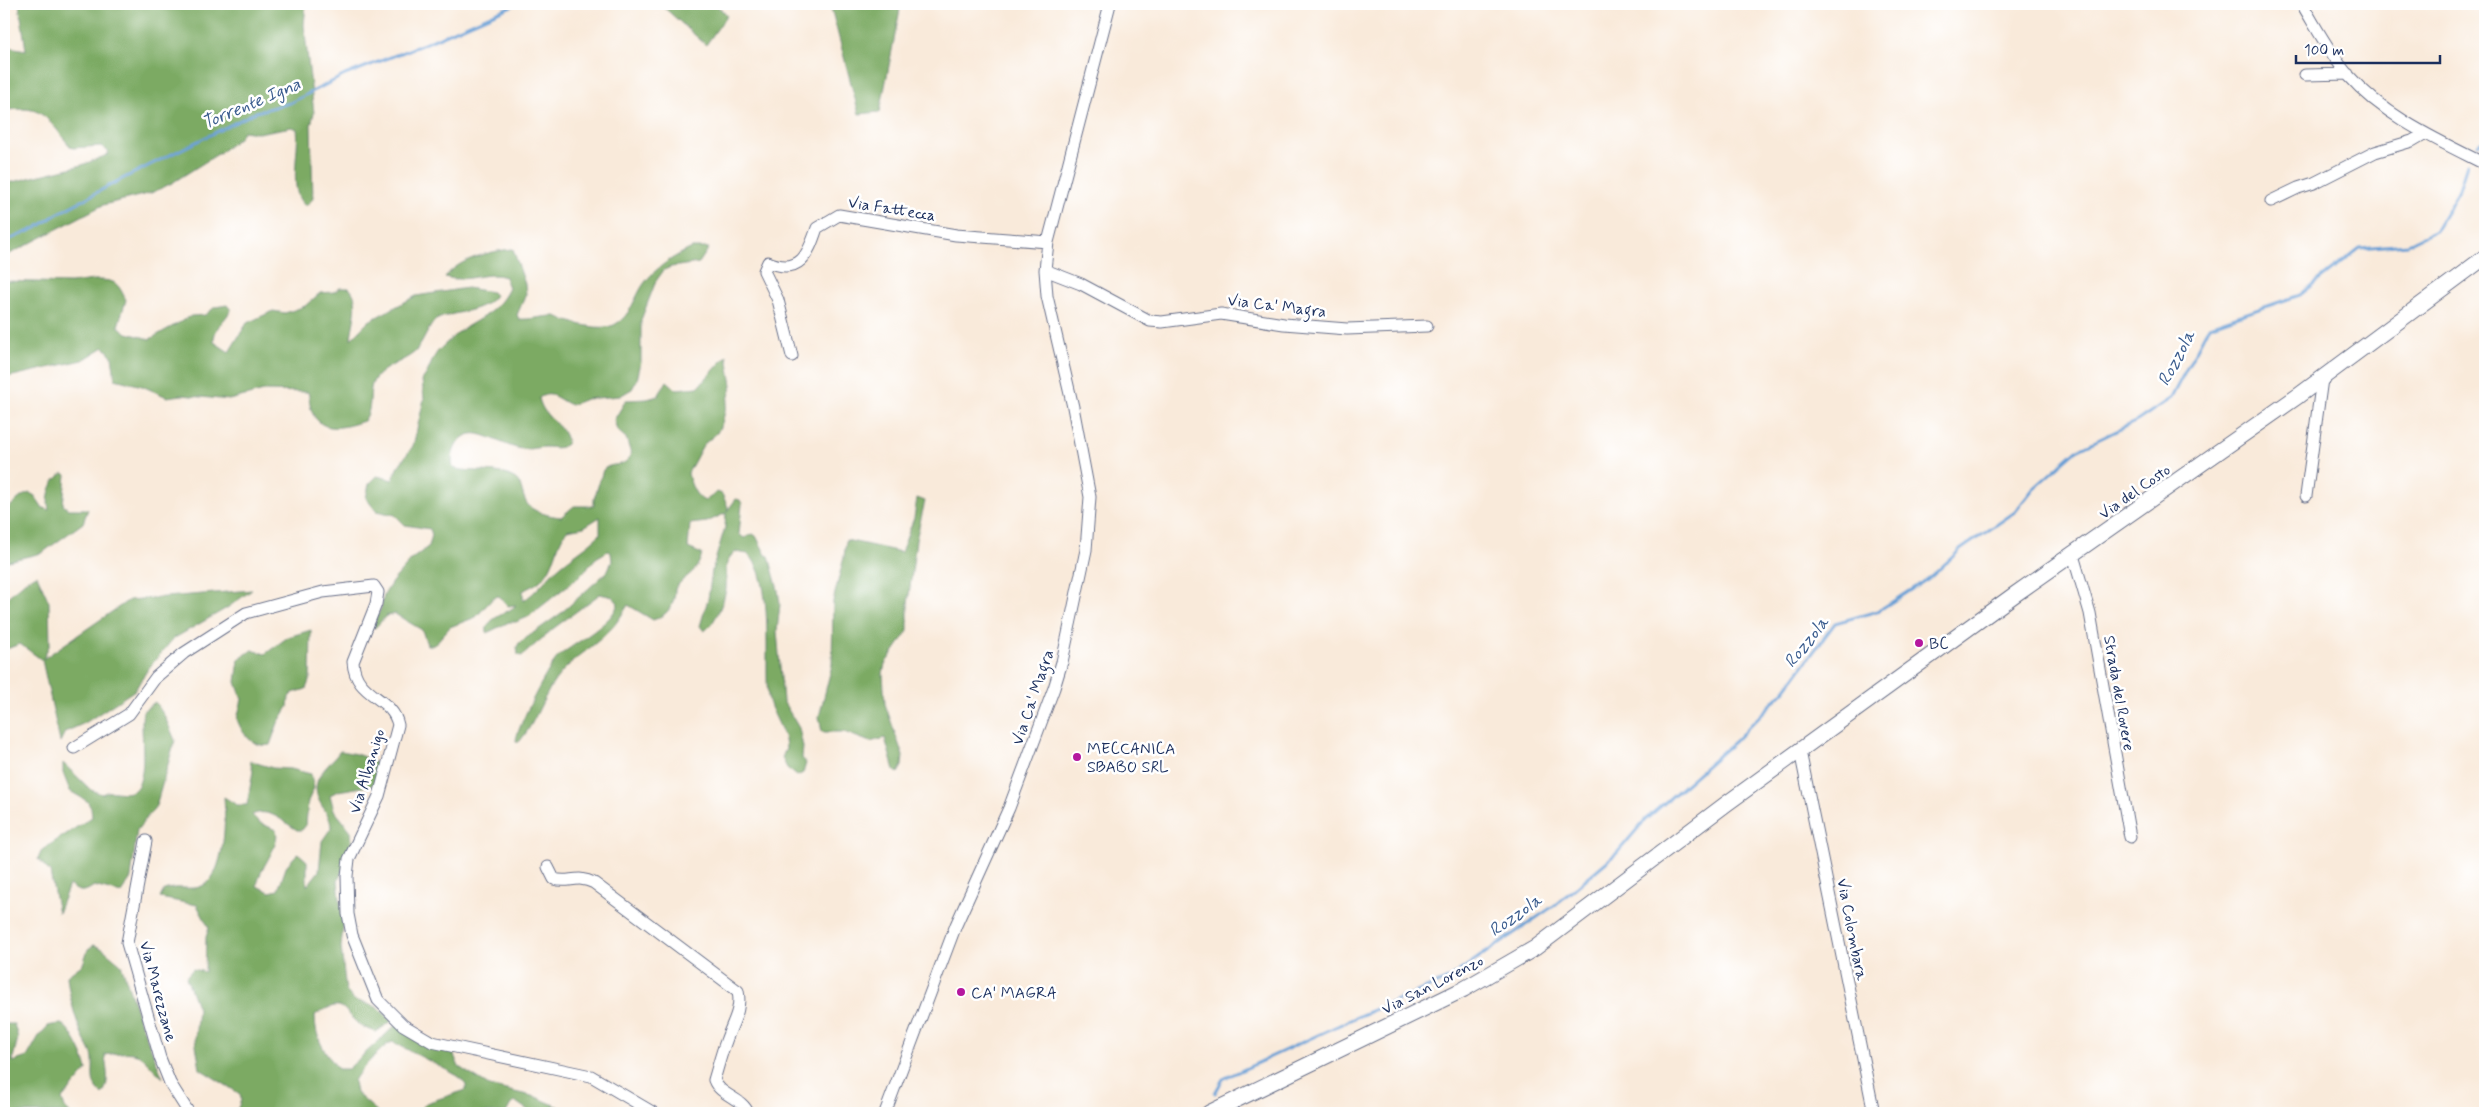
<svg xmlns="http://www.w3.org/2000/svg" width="2489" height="1117" font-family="Mynerve,sans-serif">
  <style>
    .forest { fill: #7baa63; stroke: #4b6c60; fill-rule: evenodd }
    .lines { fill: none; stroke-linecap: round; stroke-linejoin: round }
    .stream { stroke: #689fd5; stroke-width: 3 }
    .minor-casing { stroke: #697089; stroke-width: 13 }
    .major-casing { stroke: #697089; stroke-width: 17 }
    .minor { stroke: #fff; stroke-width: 11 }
    .major { stroke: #fff; stroke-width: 15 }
    .poi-dot { fill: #b5179e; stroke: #fff; stroke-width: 2 }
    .labels { text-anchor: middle; stroke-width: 5; stroke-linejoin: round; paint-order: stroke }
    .street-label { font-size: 16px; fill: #1b2f5e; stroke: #fff }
    .poi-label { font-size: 16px; fill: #1b2f5e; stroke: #fff; text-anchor: start }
    .water-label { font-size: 18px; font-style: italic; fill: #3a5c8e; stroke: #fff }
  </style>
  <rect width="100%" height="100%" fill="#fff"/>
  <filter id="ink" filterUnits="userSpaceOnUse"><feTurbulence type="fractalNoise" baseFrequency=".02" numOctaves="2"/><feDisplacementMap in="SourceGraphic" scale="10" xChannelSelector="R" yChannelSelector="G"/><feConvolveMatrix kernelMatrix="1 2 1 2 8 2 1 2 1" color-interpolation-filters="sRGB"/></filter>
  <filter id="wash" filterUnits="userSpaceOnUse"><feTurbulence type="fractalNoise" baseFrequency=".0096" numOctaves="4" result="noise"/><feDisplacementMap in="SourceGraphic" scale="20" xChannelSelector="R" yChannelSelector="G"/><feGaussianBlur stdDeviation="1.12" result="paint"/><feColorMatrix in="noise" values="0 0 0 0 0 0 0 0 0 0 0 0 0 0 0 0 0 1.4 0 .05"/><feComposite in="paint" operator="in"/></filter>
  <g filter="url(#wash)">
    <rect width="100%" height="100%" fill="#f9eada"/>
    <path class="forest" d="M19,4H306L304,25L314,113L311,125L313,199L306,206C287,195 300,148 297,129L292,127L258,133L243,131L240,137L221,152L172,183L151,193L103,205L4,257V184L82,165L107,155L109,152L101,146L72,148C60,136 49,114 32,110C23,108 13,110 4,110V46L26,50Z
      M660,4H715L727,15L706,45Z
      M830,4H901L880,112L859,114Z
      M692,248H709L699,263L671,267L664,270L656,281L641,320V362L637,380L632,389L620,396L586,399L571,405C559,401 552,389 539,398C544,421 567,425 567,444C559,450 555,447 545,447C538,447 529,450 522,449C507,447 493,437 478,434C459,431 449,453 453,468C472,474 496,467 514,478C522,482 522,495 526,502C531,512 550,516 561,517L574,506H594V499L603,470C613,460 623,471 631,454L626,438L617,430L614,420L626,400L647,399L658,396L667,381L676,389L698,387L727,356L732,385L722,423L717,433L703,445L688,473C690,483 695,497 705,501L717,492L722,494L728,507L727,511L736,499L740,500L742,504L739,534L744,538L753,534L756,536L766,555L769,556L778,590L780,604L777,631L783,701L799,728L803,747L802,758L806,763L803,773L797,776L787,768L782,758L786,748L785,740C781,725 771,712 768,697C764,664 775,577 748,554L736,552C722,560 727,576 726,589C724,601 715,625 704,631L700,626L708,599L712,571L725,527L726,513L707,522L690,524L688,548L702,554C696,576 685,574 675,589C675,604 668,616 653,620L628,605C623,613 617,623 610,630C595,646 576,656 561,673C543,693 537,722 519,742L516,741C516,729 550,663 559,656C574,643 614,623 618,603L613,597L600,594L554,628L522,656L518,655L517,647L519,643L560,614L607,572L612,561L611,553L608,551L596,558L581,575L528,617L516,622H509L487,633C484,618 508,614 516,605L508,606L499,596L494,597L476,617L450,627L434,645H427L422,630L395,614L386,616L375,628L373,625L381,608L384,595L392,582L412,559L429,546L432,535L430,529L405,525L395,515L376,511L366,498L369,484L377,476L393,480L397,468L413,446L424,399L422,380C431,370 431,356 442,347C449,341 455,334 463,329C482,317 498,311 509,288L505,277C487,270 465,284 445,277C459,259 490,251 513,249L525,284L526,294L517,315L519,319C531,320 542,316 554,316C557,316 561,318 564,320C578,324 600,331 614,325C631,317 635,295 645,282C659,265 673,257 692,248ZM600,517V534C587,547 573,555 560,566C547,577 537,592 523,601V591C529,587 536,585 541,580C556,567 555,545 567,530L584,527Z
      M94,280C115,280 117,281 126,300L118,326L127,333L150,339L191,316L205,315L215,307L227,305L231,310C225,321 213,328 214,342L229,352L247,323L273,311L285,313L297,309L305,306L320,293L334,292L340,288H349C362,300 352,324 351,339L369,321L416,296L467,288L492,292L495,295C484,313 452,311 436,320C429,325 423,344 415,352C402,363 383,366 374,380C367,391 374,408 364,421C345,427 322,435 312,412C309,405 310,398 308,392L264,391L229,400L182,395L167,397L142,386L115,379L112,356L104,347L83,360L4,378V281L70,283Z
      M64,473L66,475L63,505L68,509H88L83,523L42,553L4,562V510C14,506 19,495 30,493L35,496L43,508L49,510C46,497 51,479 64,473Z
      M917,498L925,501L916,540L908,604V631L885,664L883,674L885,704L903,756L902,766L898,773L894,770L885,738L870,742L844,732H822L819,717L832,665L833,601L844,557L846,540L901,552L914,518Z
      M37,575L49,602L50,644L43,659L129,600L252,590L227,608L173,639L148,669L135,690L85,723L65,732L60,742L42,660L20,644L4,650V600L28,579Z
      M311,630L310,678L306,689L293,693L289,697L288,707L278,723L270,745C253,748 242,734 237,719L242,699L236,682L239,659L252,650L265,654L288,637Z
      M155,702L164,715L175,740L156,806L137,830L131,878L121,893L94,886C84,893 79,893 69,885L58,913L50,872L38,859L42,850L92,817L91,808L87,801L70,791L63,773V763L91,790L102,794C111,788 123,796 133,791C150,780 139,730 143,711Z
      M340,751C350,752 373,757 378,767C380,772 379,778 380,784L338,791L330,795L334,810L351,831L352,845L338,881L343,927L341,947L346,991L354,1000L377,1007L392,1021L376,1032C371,1030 365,1028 361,1026C341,1012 347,995 315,1015C315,1040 324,1050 338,1069H348L397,1024L452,1050L459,1067L489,1086L536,1097L559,1107L562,1113H532L516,1102L511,1104L506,1113H417L426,1103L466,1090V1085L458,1076L393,1042C385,1043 357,1073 354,1081L356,1093L379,1113H308L300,1106L292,1113H236L241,1100L240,1094L200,1069L195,1039L198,1009L186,977L193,969L205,972L206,937L209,928L197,905L160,898L164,890C178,885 191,891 202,886C225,877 226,818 224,797L237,805H247L253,771L250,761L273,768L291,769L311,774L314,788L308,801L306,825L302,830H297C282,821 269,807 252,815L260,823L276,830C281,847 259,867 257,886L270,892L278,890L287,865L298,853L307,861V886L319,871L322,841L331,828C331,820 327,813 322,806C306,780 326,770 340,751Z
      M94,945L103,949L121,964L140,1021L163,1078C136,1053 144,1049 105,1055C106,1068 111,1083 102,1094C87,1082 96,1070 92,1054C90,1048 85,1043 83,1037C75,1018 69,996 67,976L83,964L88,949Z
      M6,1024H14L18,1038L12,1062L27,1057L39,1036L48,1026C52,1025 57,1024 61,1024C71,1027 86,1060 87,1070L62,1099L65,1108L70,1113H4V1026Z"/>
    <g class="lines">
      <path class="stream" d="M2478,144L2485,140
        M4,242L36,228L57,214L118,181L256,112L290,103L345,75L424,44L516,4
        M1215,1093L1223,1079L1359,1016L1446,980L1555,905L1617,853L1645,820L1735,741L1785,690L1835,623L1878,611L1932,576L1960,550L2015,512L2033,489L2077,450L2137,421L2171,398L2209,326L2300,295L2360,248L2408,244L2435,231L2458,192L2467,164"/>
    </g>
  </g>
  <g filter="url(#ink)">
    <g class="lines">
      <g class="minor-casing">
        <path id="minor" d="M2302,4C2316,27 2330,54 2348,75C2384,116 2437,140 2485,164
          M2305,75L2348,74
          M2271,201L2298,188L2314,183L2375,152L2412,141L2424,134
          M1045,270L1081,284L1150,321L1162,322L1221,314L1284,324L1347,329L1427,326
          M792,356L778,300L764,271L768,262C800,275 808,255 817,228L839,215L956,235L1048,242
          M2306,496L2322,379
          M2073,555L2090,613L2130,837
          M74,748L129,714L156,677L184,653L246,613L323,592L374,586L378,592L376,604L353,662C355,697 392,696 398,725L379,796L349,859L347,876L348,914L352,935L378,1000L403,1025L432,1042L591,1076L654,1113
          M1800,751L1874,1113
          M146,841L127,943L160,1058L170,1083L189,1113
          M548,867L554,879C569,884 577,874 594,883L738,991C742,1010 732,1023 726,1041C721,1054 718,1067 714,1080C720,1096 743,1098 748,1113
          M885,1113L956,925L1009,808L1054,688L1062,662L1086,550L1090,497L1073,407L1047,296L1045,270L1048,242L1110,4"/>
      </g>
      <g class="major-casing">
        <path id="major" d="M1209,1113L1464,989L1535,948L1726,804L2014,595L2298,396L2485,257"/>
      </g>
      <use href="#minor" class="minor"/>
      <use href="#major" class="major"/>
    </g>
  </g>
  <g class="poi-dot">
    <circle cx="1919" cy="643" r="5"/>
    <circle cx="1077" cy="757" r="5"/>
    <circle cx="961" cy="992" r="5"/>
  </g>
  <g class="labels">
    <g class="street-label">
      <text transform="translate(892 208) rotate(9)" y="6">Via Fattecca</text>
      <text transform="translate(1277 305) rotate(7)" y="6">Via Ca' Magra</text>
      <text transform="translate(2134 491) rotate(-35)" y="6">Via del Costo</text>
      <text transform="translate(2120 693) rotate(80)" y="6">Strada del Rovere</text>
      <text transform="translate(1032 697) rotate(-71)" y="6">Via Ca' Magra</text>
      <text transform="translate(366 771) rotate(-73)" y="6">Via Albanigo</text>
      <text transform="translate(1853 929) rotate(79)" y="6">Via Colombara</text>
      <text transform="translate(1432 984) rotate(-27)" y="6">Via San Lorenzo</text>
      <text transform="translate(159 991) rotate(75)" y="6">Via Marezzane</text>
    </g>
    <g class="poi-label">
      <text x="1929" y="649">BC</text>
      <text x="1087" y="754">MECCANICA<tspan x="1087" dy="18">SBABO SRL</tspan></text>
      <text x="971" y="998">CA' MAGRA</text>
    </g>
    <g class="water-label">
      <text transform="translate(251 103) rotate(-23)" y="6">Torrente Igna</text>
      <text transform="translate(2176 358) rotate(-62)" y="6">Rozzola</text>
      <text transform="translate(1806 642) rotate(-51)" y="6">Rozzola</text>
      <text transform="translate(1515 915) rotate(-35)" y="6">Rozzola</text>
    </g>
  </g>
  <rect width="2489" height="1117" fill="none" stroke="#fff" stroke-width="20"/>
  <path d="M2296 55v8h144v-8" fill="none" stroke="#1b2f5e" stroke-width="2.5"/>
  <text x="2304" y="55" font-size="15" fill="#1b2f5e" stroke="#ffffff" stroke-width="4" paint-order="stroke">100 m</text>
</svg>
